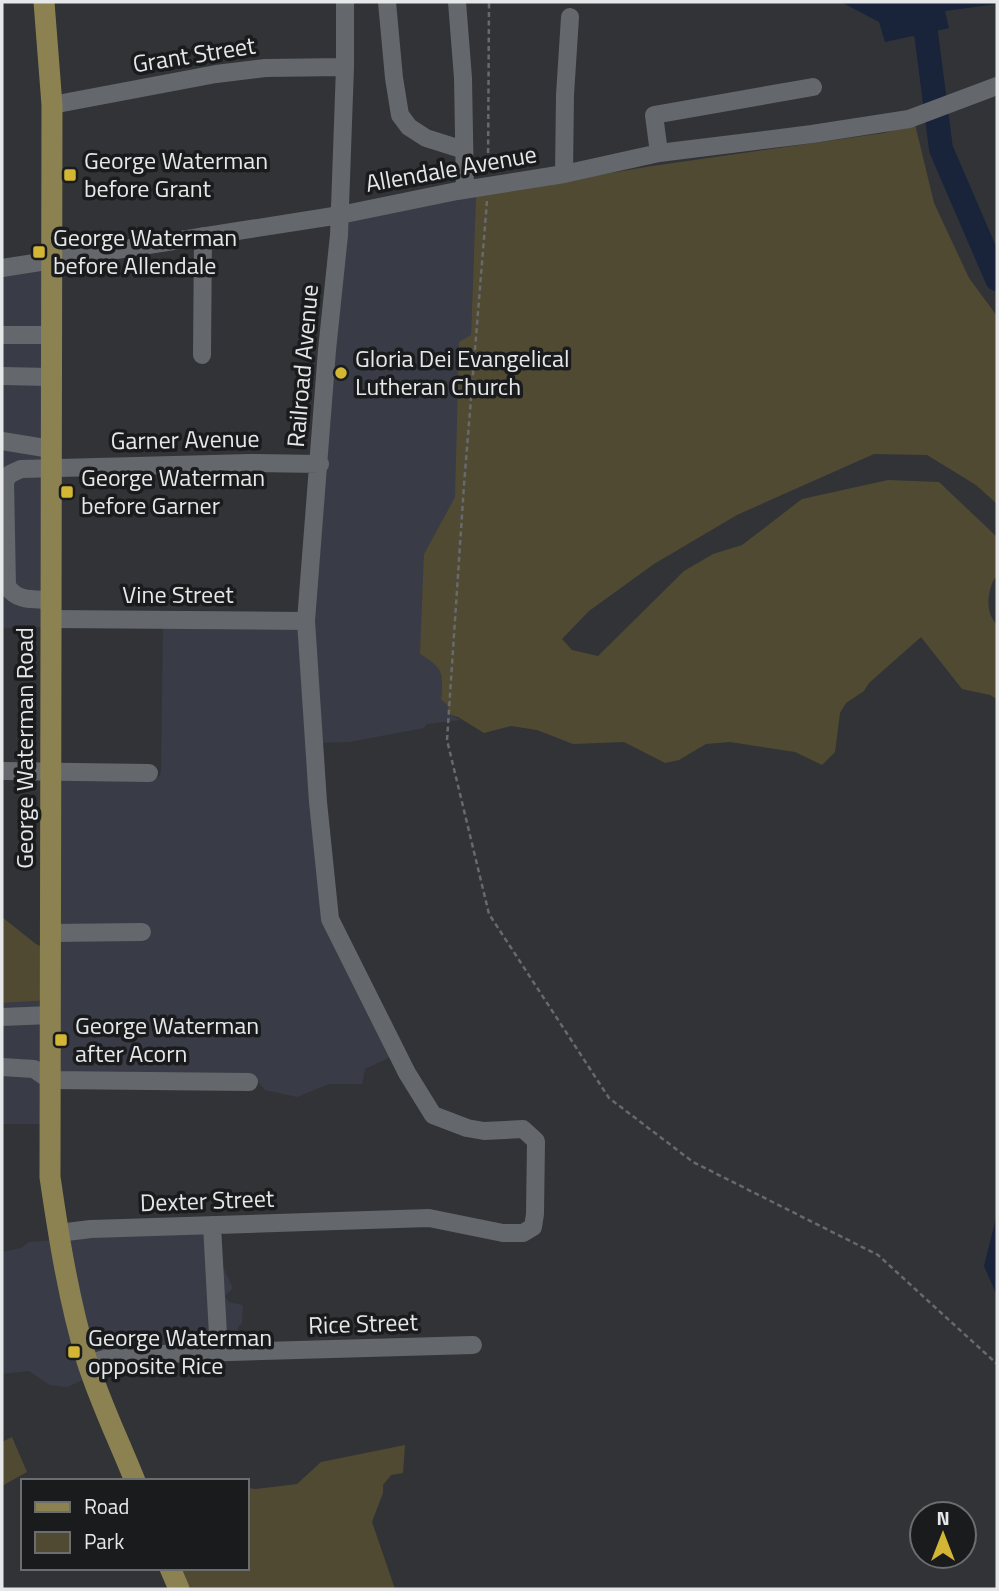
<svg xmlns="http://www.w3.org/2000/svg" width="999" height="1591" font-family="'Titillium Web',sans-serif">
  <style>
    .built { fill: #393c46 }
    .green { fill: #504a33 }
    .water { fill: #19233a }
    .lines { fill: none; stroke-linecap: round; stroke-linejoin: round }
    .river { stroke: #19233a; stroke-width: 24 }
    .path { stroke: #67696d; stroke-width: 2.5; stroke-dasharray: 5 3.5; stroke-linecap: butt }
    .minor { stroke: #64676b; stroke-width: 18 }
    .major { stroke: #8c8151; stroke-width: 21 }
    .poi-dot { fill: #d4b635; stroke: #1a1b1d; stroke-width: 2.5 }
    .labels { text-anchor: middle; stroke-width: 7; stroke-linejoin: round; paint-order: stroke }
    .street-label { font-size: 24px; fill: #e5e7e9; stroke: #1a1b1d }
    .poi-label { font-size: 24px; fill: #e5e7e9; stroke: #1a1b1d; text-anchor: start }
  </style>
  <rect width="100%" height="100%" fill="#313337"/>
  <path class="built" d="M476,196L471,336L455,497L424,554L436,663L443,681L441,699L446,704L451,715L461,720L427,724L424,728L349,742L317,743L331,919L397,1054L365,1069L362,1084H329L297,1097L265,1090L255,1079L56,1078L49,1124H2V1003L50,1000L57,775L159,777L161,772L163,625H304L342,218Z
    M47,268L49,627L2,628V275Z
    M217,1231L220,1261L233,1288L225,1296L229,1302L243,1305L242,1323L238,1327L236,1356L91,1363L90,1377L67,1387L50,1385L29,1371L2,1374V1252L21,1248L29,1242L57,1240L61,1235Z"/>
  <path class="green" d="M915,124L934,203L969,278L997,316V504L976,485L927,455L874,454L737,515L654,564L589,611L562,639L572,650L598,656L684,571L713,554L742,545L802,499L888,480L939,482L997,537V577L994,579C987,594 985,612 997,625V699L990,695L962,689L921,637L869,683L864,691L846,703L840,713L835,752L822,765L795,752L730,742L706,744L679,760L665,763L624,742L573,744L537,730L511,726L484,733L458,717L451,715L446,704L441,699C444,673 442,667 420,654L424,554L455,497L459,342L471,335L476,196L652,166L884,133Z
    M2,917L36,944L50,951L51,1000L2,1003Z
    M12,1437L27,1472L2,1486V1442Z
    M405,1445L403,1473L391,1475L383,1485V1493L372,1522L395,1589H180L171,1568H247V1488L256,1489L297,1484L321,1462Z"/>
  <path class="water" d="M841,2H997V4L945,11L949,28L885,42L879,22Z
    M997,1214V1296L984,1266Z"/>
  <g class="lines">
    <path class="river" d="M907,2L926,33L941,149L997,279"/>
    <path class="path" d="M488,170L489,2
      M487,201L464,485L447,740L489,914L609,1098L693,1162L878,1255L997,1364"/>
    <path class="minor" d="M387,2L394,78L400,115L409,127L426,138L464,150
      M457,2L463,78L465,190
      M52,105L216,74L265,68L345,67
      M659,153L654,115L813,87
      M564,174L565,95L570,17
      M2,268L340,215L457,191L564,174L659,153L812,134L909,119L997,86
      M2,335H50
      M202,355L203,236
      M2,376L50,377
      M2,441L51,449
      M50,600C34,599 17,602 7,586L5,481L10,474L21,469L250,463L320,464
      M50,619L306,621
      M2,771L149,773
      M51,933L142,932
      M2,1017L51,1015
      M2,1067L34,1069L50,1080L249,1082
      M212,1225L219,1353
      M58,1233L91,1229L429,1218L503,1233H523L533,1227L535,1214L536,1141L523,1129L484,1131L467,1128L433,1115L407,1073L330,919L318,802L306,621L327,350L339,235L345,67V2
      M88,1364L107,1358L161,1354L473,1345"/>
    <path class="major" d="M44,2L52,105L50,1177C59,1239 69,1301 87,1361C100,1402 119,1441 135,1481
      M170,1568L179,1589"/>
  </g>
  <g class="poi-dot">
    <rect x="63" y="168" width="14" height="14" rx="3.5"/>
    <rect x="32" y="245" width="14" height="14" rx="3.5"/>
    <circle cx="341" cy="373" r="7"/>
    <rect x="60" y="485" width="14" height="14" rx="3.5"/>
    <rect x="54" y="1033" width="14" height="14" rx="3.5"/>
    <rect x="67" y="1345" width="14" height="14" rx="3.5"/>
  </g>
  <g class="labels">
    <g class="street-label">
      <text transform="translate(194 55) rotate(-9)" y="8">Grant Street</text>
      <text transform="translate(451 169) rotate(-10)" y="8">Allendale Avenue</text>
      <text transform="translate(303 366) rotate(-85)" y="8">Railroad Avenue</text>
      <text transform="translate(185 440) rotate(-1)" y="8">Garner Avenue</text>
      <text x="178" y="603">Vine Street</text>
      <text transform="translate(25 748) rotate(-90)" y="8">George Waterman Road</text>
      <text transform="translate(207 1201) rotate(-2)" y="8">Dexter Street</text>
      <text transform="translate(363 1324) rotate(-2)" y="8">Rice Street</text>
    </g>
    <g class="poi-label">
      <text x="84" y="169">George Waterman<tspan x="84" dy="28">before Grant</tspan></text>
      <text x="53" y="246">George Waterman<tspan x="53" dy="28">before Allendale</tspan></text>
      <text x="355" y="367">Gloria Dei Evangelical<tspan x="355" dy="28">Lutheran Church</tspan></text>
      <text x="81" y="486">George Waterman<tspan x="81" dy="28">before Garner</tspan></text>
      <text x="75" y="1034">George Waterman<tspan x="75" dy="28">after Acorn</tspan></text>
      <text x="88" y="1346">George Waterman<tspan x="88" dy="28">opposite Rice</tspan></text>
    </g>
  </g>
  <rect width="999" height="1591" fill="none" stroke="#e5e7e9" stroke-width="7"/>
  <rect x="21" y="1479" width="228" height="91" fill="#1a1b1d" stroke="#6b6d6f" stroke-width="2"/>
  <rect x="35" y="1502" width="35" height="10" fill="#8c8151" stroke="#6b6d6f" stroke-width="2"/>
  <text x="84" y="1514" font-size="21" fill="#e5e7e9">Road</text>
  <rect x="35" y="1532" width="35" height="21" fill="#504a33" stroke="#6b6d6f" stroke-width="2"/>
  <text x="84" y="1549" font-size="21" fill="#e5e7e9">Park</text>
  <g transform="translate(943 1535)"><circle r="33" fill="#1a1b1d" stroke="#6b6d6f" stroke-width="2"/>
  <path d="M0-5L12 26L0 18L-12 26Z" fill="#d4b635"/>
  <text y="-10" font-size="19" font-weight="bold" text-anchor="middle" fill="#e5e7e9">N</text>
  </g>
</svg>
